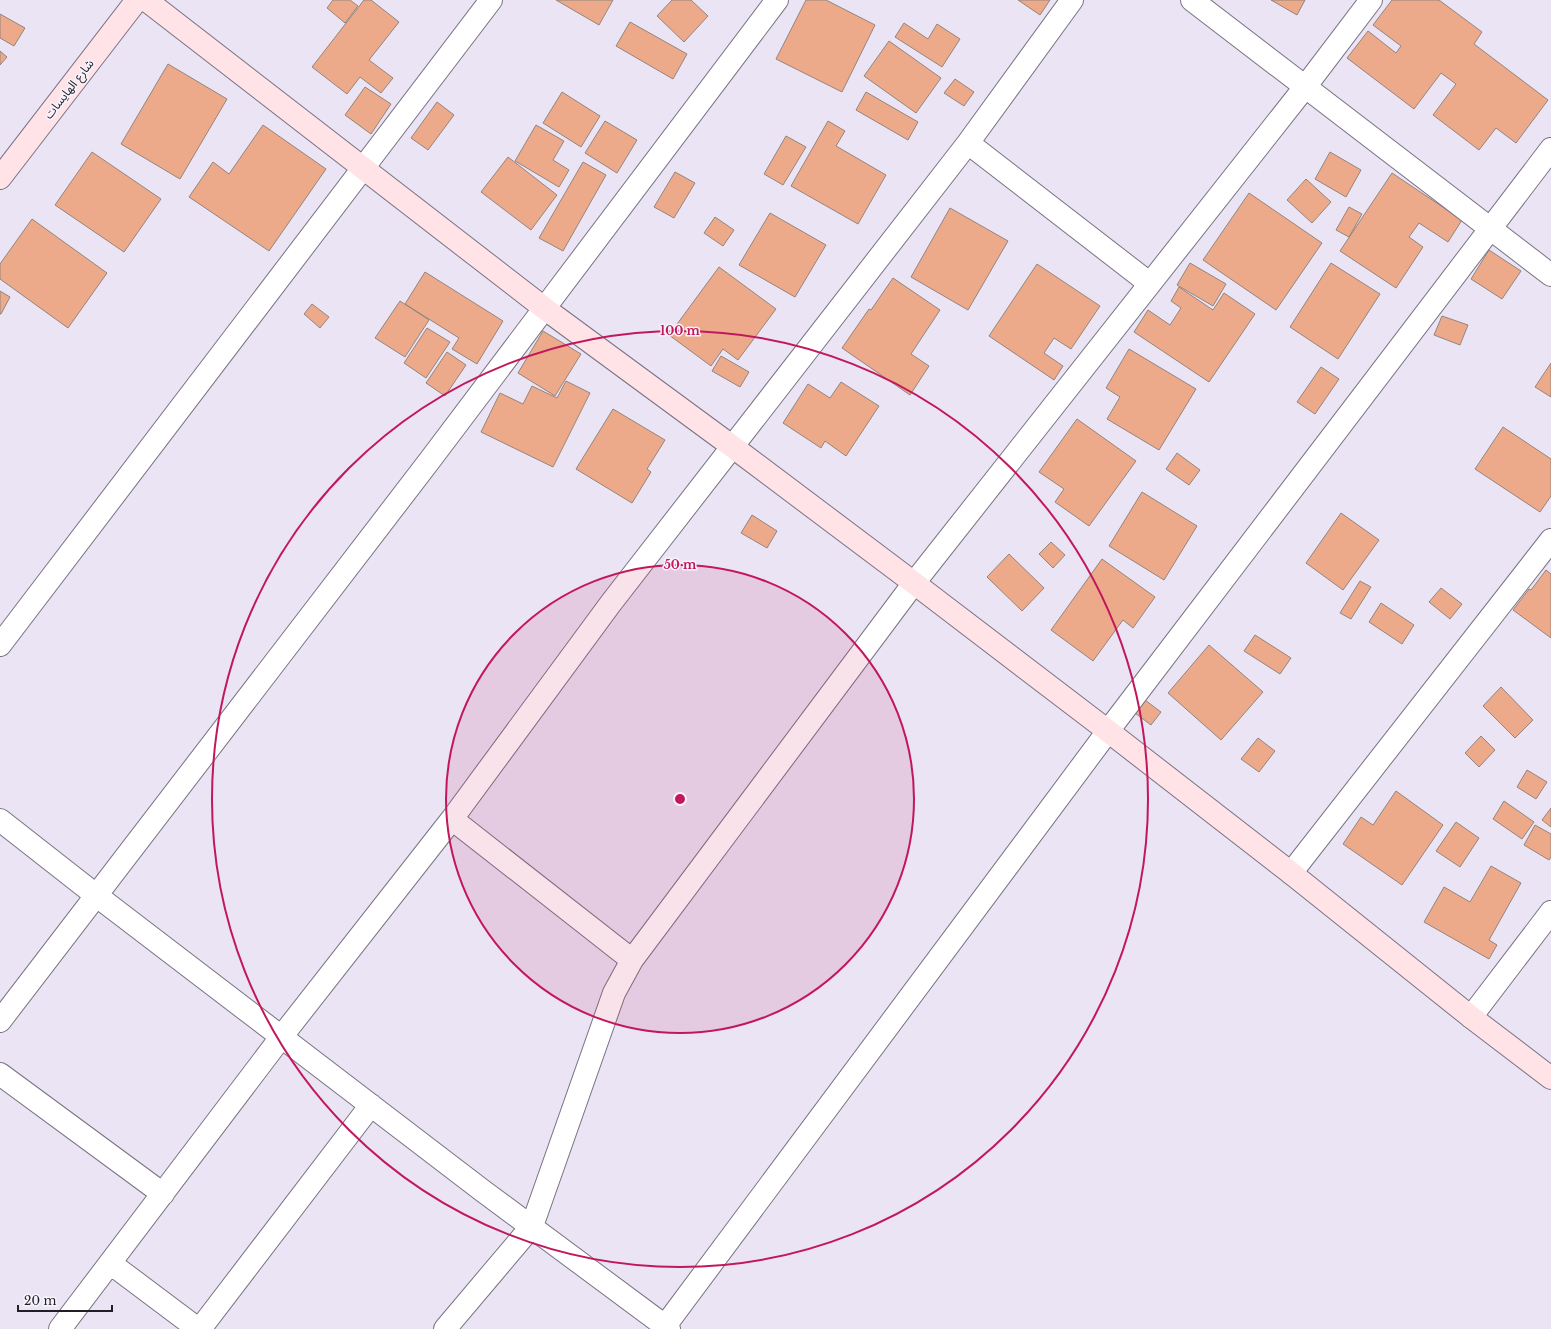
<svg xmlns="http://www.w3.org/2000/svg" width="1551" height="1329" font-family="'Libre Baskerville','Noto Sans Arabic',serif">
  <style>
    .building { fill: #edaa8b; stroke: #94847d }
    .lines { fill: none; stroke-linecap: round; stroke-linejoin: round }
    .street-casing { stroke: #797382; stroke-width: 24 }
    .secondary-casing { stroke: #797382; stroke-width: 24 }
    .street { stroke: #fff; stroke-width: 22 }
    .secondary { stroke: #ffe3e7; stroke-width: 22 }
    .ring { fill: none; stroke: #c2185b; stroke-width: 2 }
    .labels { text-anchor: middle; stroke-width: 3; stroke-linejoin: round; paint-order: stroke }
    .street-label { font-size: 12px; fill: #211f25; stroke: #f7f3fd }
    .centre { fill: #c2185b; stroke: #f7f3fd; stroke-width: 2 }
    .ring-label { font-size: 12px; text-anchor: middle; font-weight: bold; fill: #c2185b; stroke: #f7f3fd; stroke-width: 3; stroke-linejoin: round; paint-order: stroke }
  </style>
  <rect width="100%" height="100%" fill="#eae4f5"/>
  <path class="building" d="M333,0H350L358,6L345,23L327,8Z
    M364,0H371L399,22L369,60L393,78L381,93L360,77L347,94L312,67Z
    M556,0H613L599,25Z
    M672,0H691L708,16L684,42L657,16Z
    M806,0H826L875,25L842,92L776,59Z
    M1018,0H1050L1040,15Z
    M1271,0H1305L1297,15Z
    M1392,0H1439L1482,32L1474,44L1548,100L1516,143L1496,128L1479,150L1433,115L1456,84L1441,73L1414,109L1347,58L1368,31L1396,53L1401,46L1373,25Z
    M0,14L25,28L14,46L0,38Z
    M630,22L687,54L673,79L616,46Z
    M904,23L928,39L937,24L960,39L942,67L895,37Z
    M889,41L941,78L916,113L864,76Z
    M0,51L7,57L0,65Z
    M168,64L227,99L180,179L121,144Z
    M955,79L974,92L964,106L944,93Z
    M365,87L391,104L371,134L345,115Z
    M562,92L600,116L581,147L543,123Z
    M866,92L918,122L908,140L856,110Z
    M437,102L454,115L428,150L411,138Z
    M605,121L637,140L617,173L585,153Z
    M828,121L845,131L836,146L886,175L858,224L791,186Z
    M263,125L326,169L269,251L189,197L213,162L229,174Z
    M536,125L564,141L553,160L569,170L559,187L515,161Z
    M786,136L806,147L783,185L764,174Z
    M92,152L161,199L124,252L55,205Z
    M1330,152L1361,170L1346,197L1315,179Z
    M508,157L557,195L531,230L481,192Z
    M583,162L606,175L563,251L539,238Z
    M675,172L695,183L674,218L654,207Z
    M1392,173L1462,220L1448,242L1419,223L1409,237L1423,247L1396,288L1340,251Z
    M1306,179L1331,202L1312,223L1287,200Z
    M1249,193L1322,243L1276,310L1203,260Z
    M1349,207L1362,214L1349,237L1336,230Z
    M950,208L1008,241L968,310L911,277Z
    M770,213L826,245L795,297L739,265Z
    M715,217L734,230L723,246L704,233Z
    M32,219L107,273L68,328L0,279V264Z
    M1489,250L1521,271L1502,299L1471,279Z
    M1190,263L1226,284L1213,306L1177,285Z
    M1331,263L1380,294L1338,359L1290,327Z
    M1037,264L1100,306L1071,349L1054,338L1044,353L1063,366L1054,380L989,336Z
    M719,267L776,309L738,360L723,349L711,366L669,335Z
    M425,272L503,321L477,364L452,349L459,338L405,304Z
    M893,278L940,310L911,354L929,366L910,395L842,348L869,309L871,310Z
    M1179,287L1213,310L1224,293L1255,314L1209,382L1134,332L1148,310L1170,325L1181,308L1171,301Z
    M0,291L10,297L1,314H0Z
    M400,301L429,320L405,357L375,338Z
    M312,304L329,317L320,328L304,314Z
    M1442,316L1468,325L1460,345L1434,335Z
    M427,328L450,342L426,378L404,363Z
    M543,331L581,354L555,396L518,373Z
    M1129,349L1196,389L1159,450L1107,419L1120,397L1106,388Z
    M447,352L466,365L445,396L426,383Z
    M721,356L749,372L740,387L712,371Z
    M1551,363V397L1535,387Z
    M1321,367L1339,379L1315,414L1297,402Z
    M566,381L590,393L553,467L481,432L500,393L523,404L532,386L557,398Z
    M841,382L879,406L846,456L825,441L821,448L783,423L808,384L830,398Z
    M613,409L665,440L647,469L651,472L632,503L576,469Z
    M1077,419L1136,461L1089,526L1055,502L1064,489L1039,472Z
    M1503,427L1551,459V496L1540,512L1475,469Z
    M1177,453L1200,470L1189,485L1166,469Z
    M1142,492L1197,526L1164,580L1109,546Z
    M1341,513L1379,540L1343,590L1306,563Z
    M752,515L777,531L767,548L741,533Z
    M1051,542L1065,555L1053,568L1039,554Z
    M1009,554L1044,588L1022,611L987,577Z
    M1102,559L1155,597L1133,628L1123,620L1093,661L1051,630Z
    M1546,570L1551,574V638L1513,610L1529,589L1531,590Z
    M1360,581L1371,587L1351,619L1340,613Z
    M1441,588L1462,604L1450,619L1429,602Z
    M1381,603L1414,625L1402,644L1369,622Z
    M1255,635L1291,658L1280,674L1244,651Z
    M1209,645L1263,692L1221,740L1168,693Z
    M1501,687L1533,720L1515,738L1483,706Z
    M1145,700L1161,712L1151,725L1135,713Z
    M1481,736L1495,750L1479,767L1465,753Z
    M1258,738L1275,751L1259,772L1241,759Z
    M1527,770L1547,782L1536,799L1517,787Z
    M1396,791L1443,825L1402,885L1343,844L1361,817L1373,825Z
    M1504,801L1534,822L1522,839L1493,819Z
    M1551,808V827L1542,820Z
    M1456,822L1479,838L1460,867L1436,851Z
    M1535,825L1551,834V857L1549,860L1524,845Z
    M1491,866L1521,883L1489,940L1497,945L1489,959L1424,922L1444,887L1470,902Z"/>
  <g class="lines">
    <g class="street-casing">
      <path id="street" d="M1192,0L1551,275
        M968,143L1149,283
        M0,645L491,0
        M452,819L632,960
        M0,820L97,896L483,1191L669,1329
        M1291,873L1551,540
        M1471,1017L1551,912
        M0,1021L430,460L777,0
        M0,1074L163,1194
        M110,1263L198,1329
        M665,1326L1108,731L1551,149
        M60,1329L282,1036L452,819L611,603L968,143L1072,0
        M200,1329L371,1105
        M445,1329L532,1226L614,993L632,960L914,583L1305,87L1371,0"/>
    </g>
    <g class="secondary-casing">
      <path id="secondary" d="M146,0L544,308L733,447L914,583L1108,731L1291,873L1471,1017L1551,1078
        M0,178L137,0"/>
    </g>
    <use href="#street" class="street"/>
    <use href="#secondary" class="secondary"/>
  </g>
  <circle cx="680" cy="799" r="234" fill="#c2185b" fill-opacity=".12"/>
  <g class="ring">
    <circle cx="680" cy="799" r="234"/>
    <circle cx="680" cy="799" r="468"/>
  </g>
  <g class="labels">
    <g class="street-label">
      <text transform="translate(69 89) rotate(-52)" y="4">شارع الهايسات</text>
    </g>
  </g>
  <circle cx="680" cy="799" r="6" class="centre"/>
  <g class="ring-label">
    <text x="680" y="335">100 m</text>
    <text x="680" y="569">50 m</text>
  </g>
  <path d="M18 1305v6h94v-6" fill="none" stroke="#211f25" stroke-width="2"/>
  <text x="24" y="1305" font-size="12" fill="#211f25" stroke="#f7f3fd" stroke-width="3" paint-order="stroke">20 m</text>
</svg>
